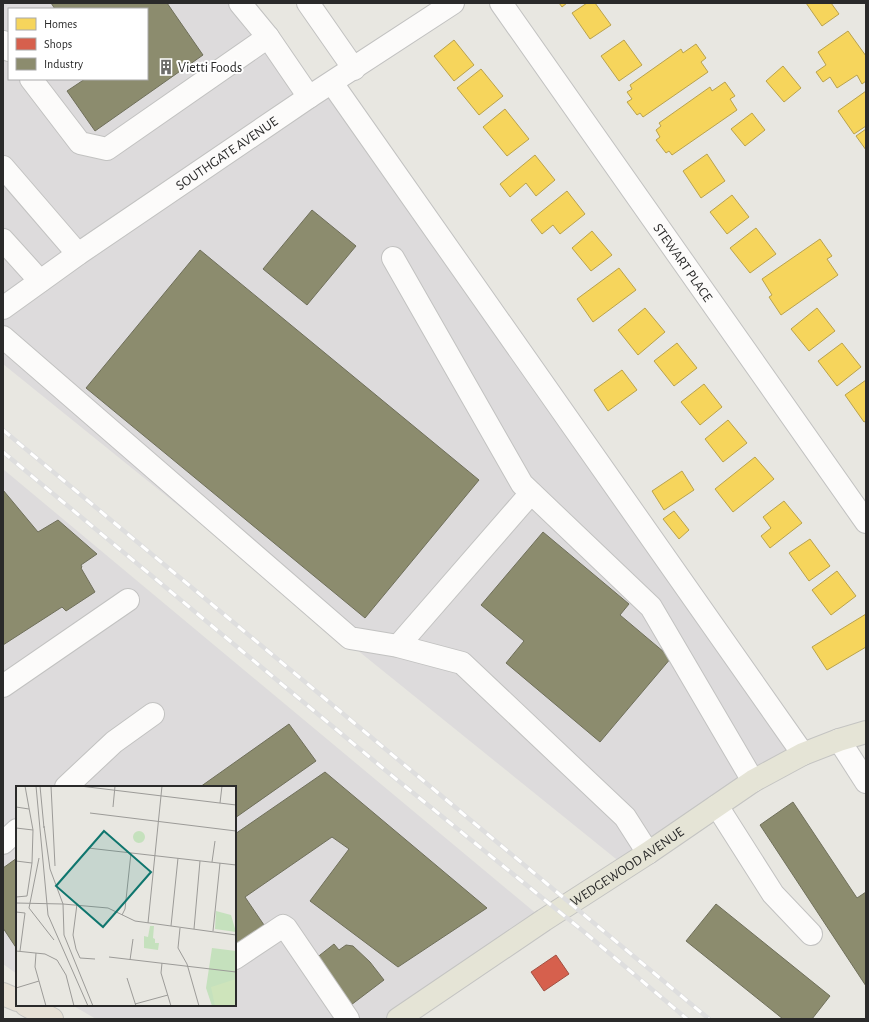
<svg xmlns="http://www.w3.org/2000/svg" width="869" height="1022" font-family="'Alegreya Sans',sans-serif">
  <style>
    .industrial { fill: #dddbdc; fill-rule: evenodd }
    .homes { fill: #f6d55c; stroke: #b9a24d }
    .shops { fill: #d6604d; stroke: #a25042 }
    .industry { fill: #8c8c6e; stroke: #6f6f5a }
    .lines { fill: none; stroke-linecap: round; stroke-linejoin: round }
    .minor-casing { stroke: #c2c2c1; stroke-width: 24 }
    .major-casing { stroke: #c4c4c2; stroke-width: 24 }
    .highway-casing { stroke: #c4c4c2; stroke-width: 24 }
    .minor { stroke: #fcfbfa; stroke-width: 22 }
    .major { stroke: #e5e4d6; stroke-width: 22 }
    .highway { stroke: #e6e0d5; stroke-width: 22 }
    .rail-casing { stroke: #dedede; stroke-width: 4.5 }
    .rail { stroke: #fff; stroke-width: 3; stroke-dasharray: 9; stroke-linecap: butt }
    .labels { text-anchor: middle; stroke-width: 4; stroke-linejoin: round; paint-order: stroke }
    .poi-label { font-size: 14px; fill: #2a2a2a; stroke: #fff; text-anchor: start }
    .street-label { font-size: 14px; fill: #2a2a2a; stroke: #fff }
    .inset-road { fill: none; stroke: #9c9b98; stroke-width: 1 }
    .view { fill: #0f766e; fill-opacity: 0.15; stroke: #0f766e; stroke-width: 2 }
    .inset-edge { fill: none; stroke: #2a2a2a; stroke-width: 2 }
  </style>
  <rect width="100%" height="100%" fill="#e8e7e1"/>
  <path class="industrial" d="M3,3H256L317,92L332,83L803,754L626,867L3,364ZM9,9H147V79H9Z
    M3,469L544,920L398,1019H96L72,1005H235V787H17V974L3,964Z"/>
  <path class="homes" d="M559,3H567L562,7Z
    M587,3H595L611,25L590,39L572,13Z
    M806,3H831L839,14L822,26Z
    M848,31L866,56V81L862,84L857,75L837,88L830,77L823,82L816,72L826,65L818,52Z
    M454,40L474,65L454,81L434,56Z
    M624,40L642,65L619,81L601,56Z
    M696,44L706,58L701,62L708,72L643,117L640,113L637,115L627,102L632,99L627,92L632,89L630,85L681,49L683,53Z
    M783,66L801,88L784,102L766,81Z
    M481,69L503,96L479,115L457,88Z
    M725,82L735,96L730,99L737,110L672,155L669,151L666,153L656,140L660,137L656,130L661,126L659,123L710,87L712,91Z
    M866,91V126L854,134L838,111Z
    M505,109L529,139L507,156L483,127Z
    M752,113L765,130L745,146L731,129Z
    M866,129V150L856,136Z
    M707,154L725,181L701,198L683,171Z
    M535,155L555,180L536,196L526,183L510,197L500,184Z
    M567,191L585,214L560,234L553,225L542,234L531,220Z
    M732,195L749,217L727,234L710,212Z
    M756,228L776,254L750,273L730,248Z
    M592,231L612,255L591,271L572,248Z
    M820,239L832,256L827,259L838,275L781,315L769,297L772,295L762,279Z
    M619,268L636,290L593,322L577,299Z
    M645,308L665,332L638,355L618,330Z
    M817,308L835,331L809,351L791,329Z
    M677,343L697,368L674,386L654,361Z
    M842,343L861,367L837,386L818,361Z
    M622,370L637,390L608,411L594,390Z
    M866,380V421L864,422L845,395Z
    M704,384L722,407L700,425L681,402Z
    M728,420L747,443L723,462L705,439Z
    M755,457L774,479L733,512L715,489Z
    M682,471L694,490L664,510L652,491Z
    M784,501L802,523L770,548L761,536L771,528L763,517Z
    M674,511L689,530L679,539L663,519Z
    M810,539L830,566L809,581L789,553Z
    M837,571L856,596L831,615L812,590Z
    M866,614V647L827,670L812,647Z"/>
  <path class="shops" d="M556,955L569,974L544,991L531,972Z"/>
  <path class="industry" d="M51,3H167L203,55L95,131L67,91L85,79H147V9H55Z
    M312,210L356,246L307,305L263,269Z
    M200,250L479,480L365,618L86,388Z
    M3,490L38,532L58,520L97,554L81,565L82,567L81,568L95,592L66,611L62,607L3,645Z
    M543,532L629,604L620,615L671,658L600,742L506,663L524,641L481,605Z
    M289,724L316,761L235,818V787H200Z
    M325,772L487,908L398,967L310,901L349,849L332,837L245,897L264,925L236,945L235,834Z
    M793,802L857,898L866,892V986L760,825Z
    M17,858V949L3,928V868Z
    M716,904L830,996L812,1019H783L686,941Z
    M334,944L339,950L346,945L353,946L370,962L384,980L351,1005L315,959Z"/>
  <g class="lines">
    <g class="minor-casing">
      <g id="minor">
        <path d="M240,3L268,37"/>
        <path d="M308,3L354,69"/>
        <path id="s1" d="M501,3L866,522"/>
        <path d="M3,42L9,50"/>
        <path d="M31,79L80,143L107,149L268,37L309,97"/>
        <path d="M332,83L803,754"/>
        <path d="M3,167L78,254"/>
        <path d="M3,240L40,281"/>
        <path d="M393,258L522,484L651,607L753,781"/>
        <path id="s2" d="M3,308L78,254L309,97L453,3"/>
        <path d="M3,337L350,638L398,646L462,663L625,817L648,853"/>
        <path d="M398,646L531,493"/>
        <path d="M3,686L128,600"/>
        <path d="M839,740L866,782"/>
        <path d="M66,787L114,742L153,714"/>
        <path d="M717,806L773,894L811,934"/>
        <path d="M3,843L17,830"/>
        <path d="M235,958L283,926L286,928L348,1019"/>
      </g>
    </g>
    <g class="major-casing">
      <g id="major">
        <path id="s3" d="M398,1019L544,920L648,853L753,781L803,754L839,740L866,732"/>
      </g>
    </g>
    <g class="highway-casing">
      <path id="highway" d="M3,994L17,1000
        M26,1005L52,1019"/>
    </g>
    <use href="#minor" class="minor"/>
    <use href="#major" class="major"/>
    <use href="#highway" class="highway"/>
    <g class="rail-casing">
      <path id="rail" d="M3,430L709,1019
        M3,452L385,770L583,931L687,1019"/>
    </g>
    <use href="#rail" class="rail"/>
  </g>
  <defs>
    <g id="building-bare" transform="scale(1.2)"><path d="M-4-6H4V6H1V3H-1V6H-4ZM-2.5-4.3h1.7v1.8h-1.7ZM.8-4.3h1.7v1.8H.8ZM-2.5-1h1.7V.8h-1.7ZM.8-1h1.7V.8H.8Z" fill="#6c6c6a" stroke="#fff" stroke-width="2.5" paint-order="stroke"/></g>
  </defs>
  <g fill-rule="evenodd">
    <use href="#building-bare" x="166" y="67"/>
  </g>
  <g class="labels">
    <g class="poi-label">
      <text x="178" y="72">Vietti Foods</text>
    </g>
    <g class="street-label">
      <text dy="5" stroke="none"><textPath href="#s2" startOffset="272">SOUTHGATE AVENUE</textPath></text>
      <text dy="5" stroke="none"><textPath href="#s1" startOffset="317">STEWART PLACE</textPath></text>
      <text dy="5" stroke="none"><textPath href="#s3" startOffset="275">WEDGEWOOD AVENUE</textPath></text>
    </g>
  </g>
  <g transform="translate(16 786)">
    <rect width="220" height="220" fill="#e8e7e1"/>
    <path d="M117 51a6 6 0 1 1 12 0a6 6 0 1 1-12 0ZM200,125L215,129L220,146L199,143ZM134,140H138L137,152L139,153V157H143L142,164L128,162V150L132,151ZM196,162L220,165V220H196L190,202Z" fill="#c5e1bd"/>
    <path d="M220,193V220H199L195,201Z" fill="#cee4bb"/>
    <path class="inset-road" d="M20,0L32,129L72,220M24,0L28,42M35,0L39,80M64,0L220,19M204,17L206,0M0,21L13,23M97,21L99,0M74,27L220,45M28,40L34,83L47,118L48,149L77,220M0,42L17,44M72,62L220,79M23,72L13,122L38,154M0,75L16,77M196,76L199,55M0,111L11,110L16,77L17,44L9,0M0,117L47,118L92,122L119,135L220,149M61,118L57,149L60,163L64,172L79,173M0,126L9,127L4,165M106,129L109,123L115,67M132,137L146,0M155,140L162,72M164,142L162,162L171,178L183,220M178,143L184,75M197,145L204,77M0,165L29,168L41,174L50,189L58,220M20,167L19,181L30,220M93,171L220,186M114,174L117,153M146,177L145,187L155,220M111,192L120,220M0,202L23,195M119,218L152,209"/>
    <path class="view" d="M88,45L135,86L87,141L40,100Z"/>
    <rect width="220" height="220" class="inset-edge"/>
  </g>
  <rect width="869" height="1022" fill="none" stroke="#2a2a2a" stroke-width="8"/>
  <rect x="8" y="8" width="140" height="72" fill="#ffffff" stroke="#aaaaaa"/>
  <rect x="16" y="18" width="20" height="12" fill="#f6d55c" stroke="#aaaaaa"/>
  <text x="44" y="28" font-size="12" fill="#2a2a2a">Homes</text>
  <rect x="16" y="38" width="20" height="12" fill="#d6604d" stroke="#aaaaaa"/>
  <text x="44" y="48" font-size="12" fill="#2a2a2a">Shops</text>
  <rect x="16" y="58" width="20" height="12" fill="#8c8c6e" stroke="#aaaaaa"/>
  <text x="44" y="68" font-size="12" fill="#2a2a2a">Industry</text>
</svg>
